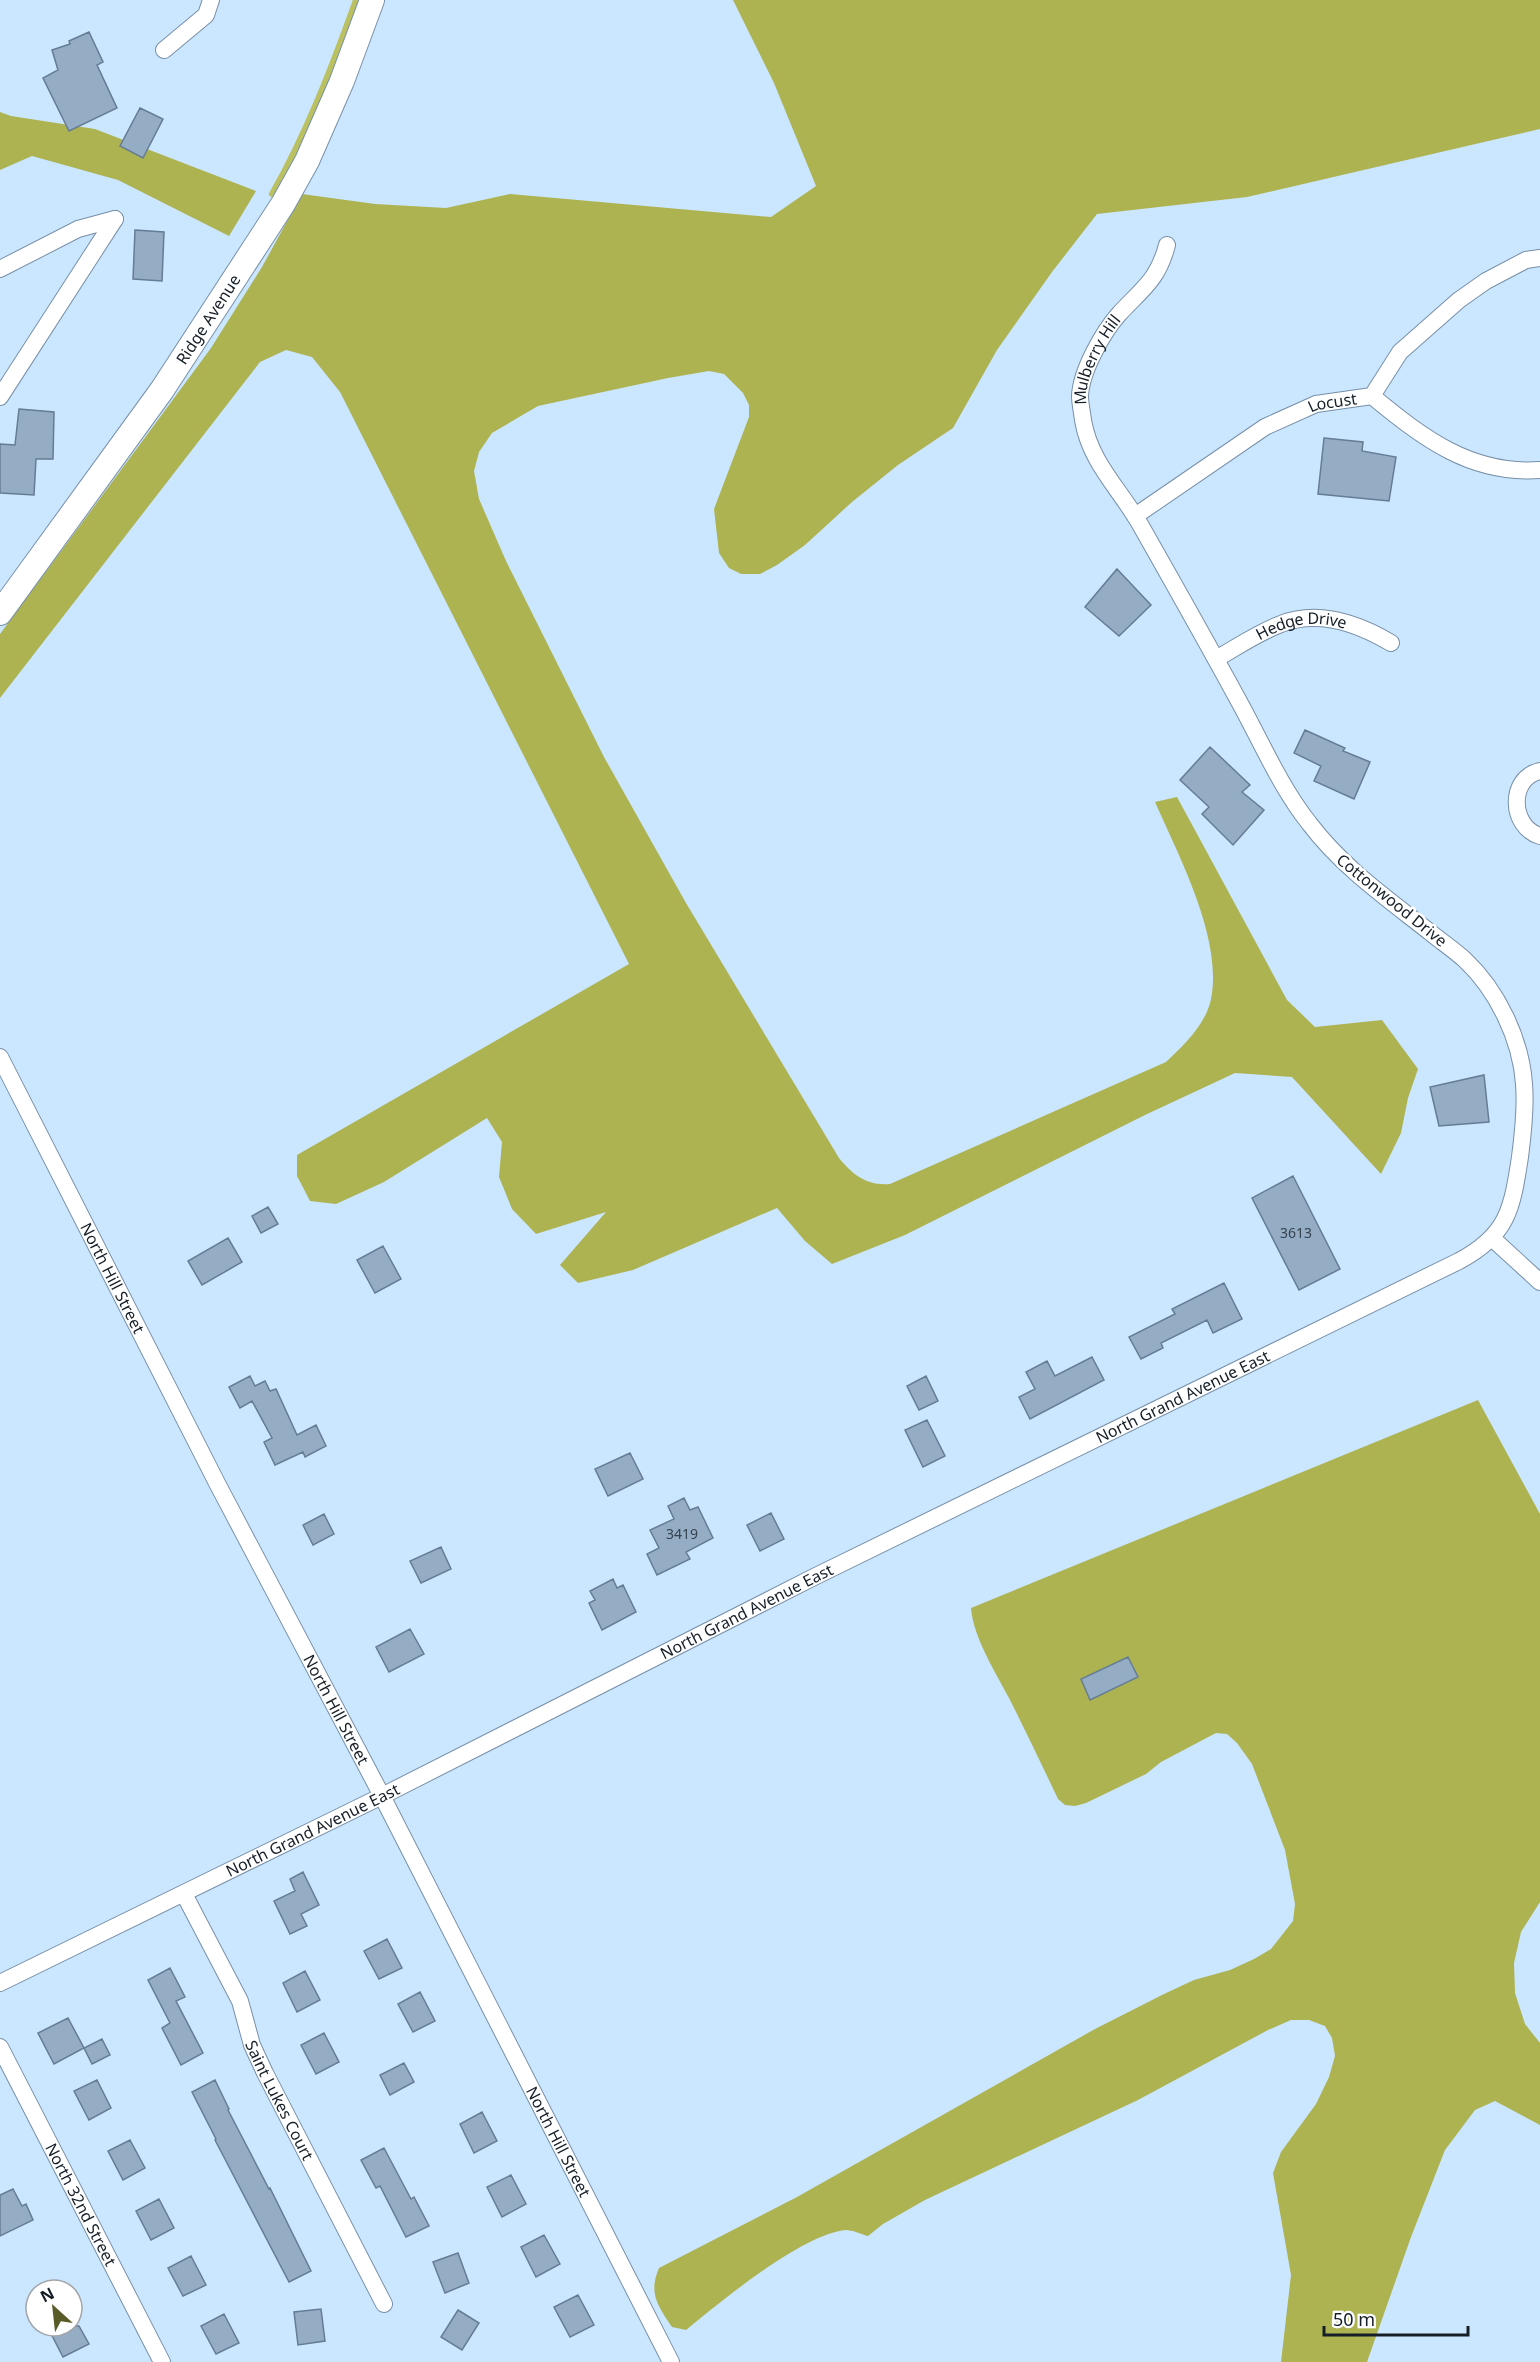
<svg xmlns="http://www.w3.org/2000/svg" width="1540" height="2362" font-family="'Noto Sans',sans-serif">
  <style>
    .forest { fill: #aeb352 }
    .lines { fill: none; stroke-linecap: round; stroke-linejoin: round }
    .stream { stroke: #bbc160; stroke-width: 6 }
    .building { fill: #94adc5; stroke: #657d93; stroke-width: 1.5 }
    .street-casing { stroke: #7790a7; stroke-width: 18 }
    .secondary-casing { stroke: #7790a7; stroke-width: 26 }
    .street { stroke: #fff; stroke-width: 16 }
    .secondary { stroke: #fff; stroke-width: 24 }
    .labels { text-anchor: middle; stroke-width: 5; stroke-linejoin: round; paint-order: stroke }
    .number-label { font-size: 14px; fill: #36424f }
    .street-label { font-size: 16px; fill: #161f28; stroke: #fff }
  </style>
  <rect width="100%" height="100%" fill="#cbe6ff"/>
  <path class="forest" d="M733,0H1540V129L1247,197L1097,214L1052,272L997,350L953,428L898,465L852,502L805,545L777,565L760,574H741L729,568L719,553L714,509L749,417V405L743,393L724,374L709,371L668,378L538,406L492,433L479,452L474,471L479,499L506,561L604,757L686,903L839,1158C853,1175 867,1186 890,1184L1166,1062C1184,1045 1206,1024 1211,999C1223,938 1179,857 1155,802L1177,797L1287,1000L1315,1027L1382,1020L1418,1069L1408,1098L1401,1133L1381,1174L1292,1077L1235,1073L1145,1115L905,1235L832,1264L805,1241L777,1208L633,1270L578,1283L560,1265L606,1212L536,1234L512,1209L499,1177L502,1142L487,1118L384,1182L336,1204L310,1201L297,1176V1155L629,964L340,392L312,357L286,350L260,362L0,698V634L211,348L262,267L302,194L375,204L446,208L510,194L771,217L816,186L774,83Z
    M0,112L11,116L95,129L256,191L229,236L118,180L32,156L0,170Z
    M1478,1400L1540,1514V1902L1521,1932L1514,1963L1515,1993L1525,2024L1540,2043V2125L1495,2101L1475,2110L1445,2150L1411,2237L1367,2362H1281L1291,2275L1273,2173L1281,2152L1316,2104L1329,2077L1335,2056L1332,2038L1325,2026L1309,2020H1291L1268,2030L1138,2100L925,2200L883,2224L868,2236C861,2234 852,2230 846,2230C802,2234 720,2302 686,2330L672,2327C658,2306 648,2293 659,2268L797,2197L1095,2029L1164,1994L1194,1980L1230,1970L1254,1959L1271,1949L1293,1921L1295,1904L1285,1850L1252,1764L1237,1743L1227,1734L1216,1733L1161,1762L1146,1774L1086,1803L1075,1806L1065,1805L1058,1799C1042,1765 1026,1732 1009,1698C996,1673 973,1637 971,1608Z"/>
  <g class="lines">
    <path class="stream" d="M272,194C307,132 332,67 356,0"/>
  </g>
  <path class="building" d="M89,32L103,62L97,65L117,108L69,131L43,78L58,70L52,50L70,44L69,41Z
    M140,108L163,119L143,158L120,146Z
    M135,230L164,232L162,281L133,279Z
    M19,409L54,412L53,459H36L34,495L0,493V444L15,445Z
    M1324,438L1363,442L1362,451L1396,457L1389,501L1318,494Z
    M1117,569L1151,605L1119,636L1085,607Z
    M1305,730L1345,748L1343,751L1370,762L1354,799L1314,781L1321,766L1294,753Z
    M1210,747L1250,785L1242,792L1264,810L1233,845L1202,814L1209,807L1180,780Z
    M1484,1075L1489,1122L1439,1126L1430,1087Z
    M1293,1176L1340,1269L1299,1290L1252,1198Z
    M268,1207L278,1224L261,1233L252,1216Z
    M228,1238L242,1262L202,1285L188,1261Z
    M383,1246L401,1279L375,1293L357,1260Z
    M1224,1283L1242,1319L1213,1333L1207,1320L1161,1343L1163,1348L1141,1359L1129,1337L1175,1314L1172,1309Z
    M1092,1357L1104,1380L1030,1419L1019,1397L1035,1389L1026,1372L1047,1361L1055,1376Z
    M250,1376L255,1386L265,1381L270,1391L276,1389L297,1435L316,1425L326,1446L305,1457L303,1452L275,1465L264,1442L272,1438L252,1401L240,1408L229,1387Z
    M926,1376L938,1401L919,1410L907,1386Z
    M927,1420L945,1456L923,1467L905,1430Z
    M630,1453L643,1479L608,1496L595,1469Z
    M684,1498L690,1510L698,1507L713,1538L686,1552L690,1559L657,1575L647,1554L659,1548L650,1530L674,1519L668,1506Z
    M771,1513L784,1539L760,1551L747,1525Z
    M324,1514L334,1534L313,1545L303,1525Z
    M441,1547L451,1569L421,1583L410,1561Z
    M613,1579L617,1588L623,1585L636,1612L602,1630L589,1603L595,1600L590,1591Z
    M410,1629L424,1654L389,1672L376,1647Z
    M1128,1657L1138,1677L1090,1700L1081,1679Z
    M303,1872L319,1905L301,1914L307,1926L290,1934L274,1901L295,1891L290,1879Z
    M387,1939L402,1968L379,1979L364,1951Z
    M170,1968L185,1997L176,2001L203,2053L181,2065L162,2028L170,2023L148,1980Z
    M305,1971L320,2000L297,2012L283,1983Z
    M420,1992L435,2021L413,2032L398,2004Z
    M68,2018L84,2048L54,2064L38,2033Z
    M324,2033L339,2062L316,2074L301,2045Z
    M102,2039L110,2055L92,2064L84,2048Z
    M404,2063L414,2082L390,2095L380,2075Z
    M97,2080L111,2108L89,2120L74,2091Z
    M215,2080L229,2109L228,2110L269,2189L270,2188L311,2271L289,2282L215,2140L216,2139L192,2092Z
    M482,2112L497,2141L474,2153L460,2124Z
    M130,2140L145,2168L123,2180L108,2151Z
    M384,2148L411,2199L414,2197L429,2226L406,2237L380,2186L376,2188L361,2160Z
    M511,2175L526,2204L502,2217L487,2187Z
    M13,2189L22,2206L26,2204L33,2220L0,2236V2195Z
    M159,2199L174,2228L151,2240L136,2211Z
    M544,2235L560,2264L536,2277L521,2247Z
    M458,2253L469,2283L445,2293L433,2262Z
    M191,2256L206,2285L183,2296L168,2268Z
    M578,2295L594,2325L570,2337L554,2307Z
    M321,2309L325,2341L298,2345L294,2312Z
    M458,2310L479,2323L462,2350L441,2337Z
    M224,2314L239,2343L216,2354L201,2326Z
    M47,2326H79L89,2344L63,2357Z"/>
  <g class="lines">
    <g class="street-casing">
      <g id="street">
        <path d="M164,50L206,15L211,0"/>
        <path d="M0,269L78,229L115,219"/>
        <path d="M1372,396C1423,438 1471,475 1540,470"/>
        <path d="M0,397L115,219"/>
        <path id="s1" d="M1135,516L1265,427L1316,404L1372,396L1400,352L1459,300L1486,281L1526,260L1540,258"/>
        <path id="s2" d="M1216,659C1237,647 1259,632 1281,624C1319,609 1359,624 1391,643"/>
        <path d="M1540,771C1508,778 1510,827 1540,836"/>
        <path id="s3" d="M0,1057L218,1485L382,1796L671,2362"/>
        <path d="M1493,1239L1540,1282"/>
        <path id="s4" d="M184,1894L240,2001L252,2045L265,2073L384,2304"/>
        <path id="s5" d="M0,1983L382,1796L814,1577L1459,1261C1508,1235 1512,1209 1520,1157C1523,1134 1526,1107 1524,1084C1521,1039 1497,990 1465,960C1454,950 1442,942 1431,933C1388,899 1343,868 1309,823C1282,789 1263,746 1242,707C1209,646 1175,586 1141,526C1121,490 1090,463 1083,420C1082,412 1080,403 1080,396C1081,371 1103,332 1119,314C1142,289 1158,280 1167,245"/>
        <path id="s6" d="M0,2047L162,2362"/>
      </g>
    </g>
    <g class="secondary-casing">
      <g id="secondary">
        <path id="s7" d="M0,613L162,390L283,204L307,161L342,81L372,0"/>
      </g>
    </g>
    <use href="#street" class="street"/>
    <use href="#secondary" class="secondary"/>
  </g>
  <g class="labels">
    <g class="number-label">
      <text x="1296" y="1238">3613</text>
      <text x="682" y="1539">3419</text>
    </g>
    <g class="street-label">
      <text dy="6" stroke="none"><textPath href="#s7" startOffset="360">Ridge Avenue</textPath></text>
      <text dy="6" stroke="none"><textPath href="#s5" startOffset="2704">Mulberry Hill</textPath></text>
      <text dy="6" stroke="none"><textPath href="#s1" startOffset="230">Locust</textPath></text>
      <text dy="6" stroke="none"><textPath href="#s2" startOffset="94">Hedge Drive</textPath></text>
      <text transform="translate(1392 900) rotate(39)" y="6">Cottonwood Drive</text>
      <text dy="6" stroke="none"><textPath href="#s3" startOffset="248">North Hill Street</textPath></text>
      <text dy="6" stroke="none"><textPath href="#s5" startOffset="1320">North Grand Avenue East</textPath></text>
      <text dy="6" stroke="none"><textPath href="#s5" startOffset="834">North Grand Avenue East</textPath></text>
      <text dy="6" stroke="none"><textPath href="#s3" startOffset="734">North Hill Street</textPath></text>
      <text dy="6" stroke="none"><textPath href="#s5" startOffset="348">North Grand Avenue East</textPath></text>
      <text dy="6" stroke="none"><textPath href="#s4" startOffset="228">Saint Lukes Court</textPath></text>
      <text dy="6" stroke="none"><textPath href="#s3" startOffset="1220">North Hill Street</textPath></text>
      <text dy="6" stroke="none"><textPath href="#s6" startOffset="177">North 32nd Street</textPath></text>
    </g>
  </g>
  <g transform="translate(54 2308) rotate(333)"><circle r="28" fill="#ffffff" stroke="#a2a5a9" stroke-width="1.5"/>
  <path d="M0-4.5L10 22L0 15L-10 22Z" fill="#585b28"/>
  <text y="-9" font-size="16" font-weight="bold" text-anchor="middle" fill="#161f28">N</text>
  </g>
  <path d="M1324 2326v9h144v-9" fill="none" stroke="#161f28" stroke-width="3"/>
  <text x="1333" y="2326" font-size="18" fill="#161f28" stroke="#ffffff" stroke-width="4.5" paint-order="stroke">50 m</text>
</svg>
